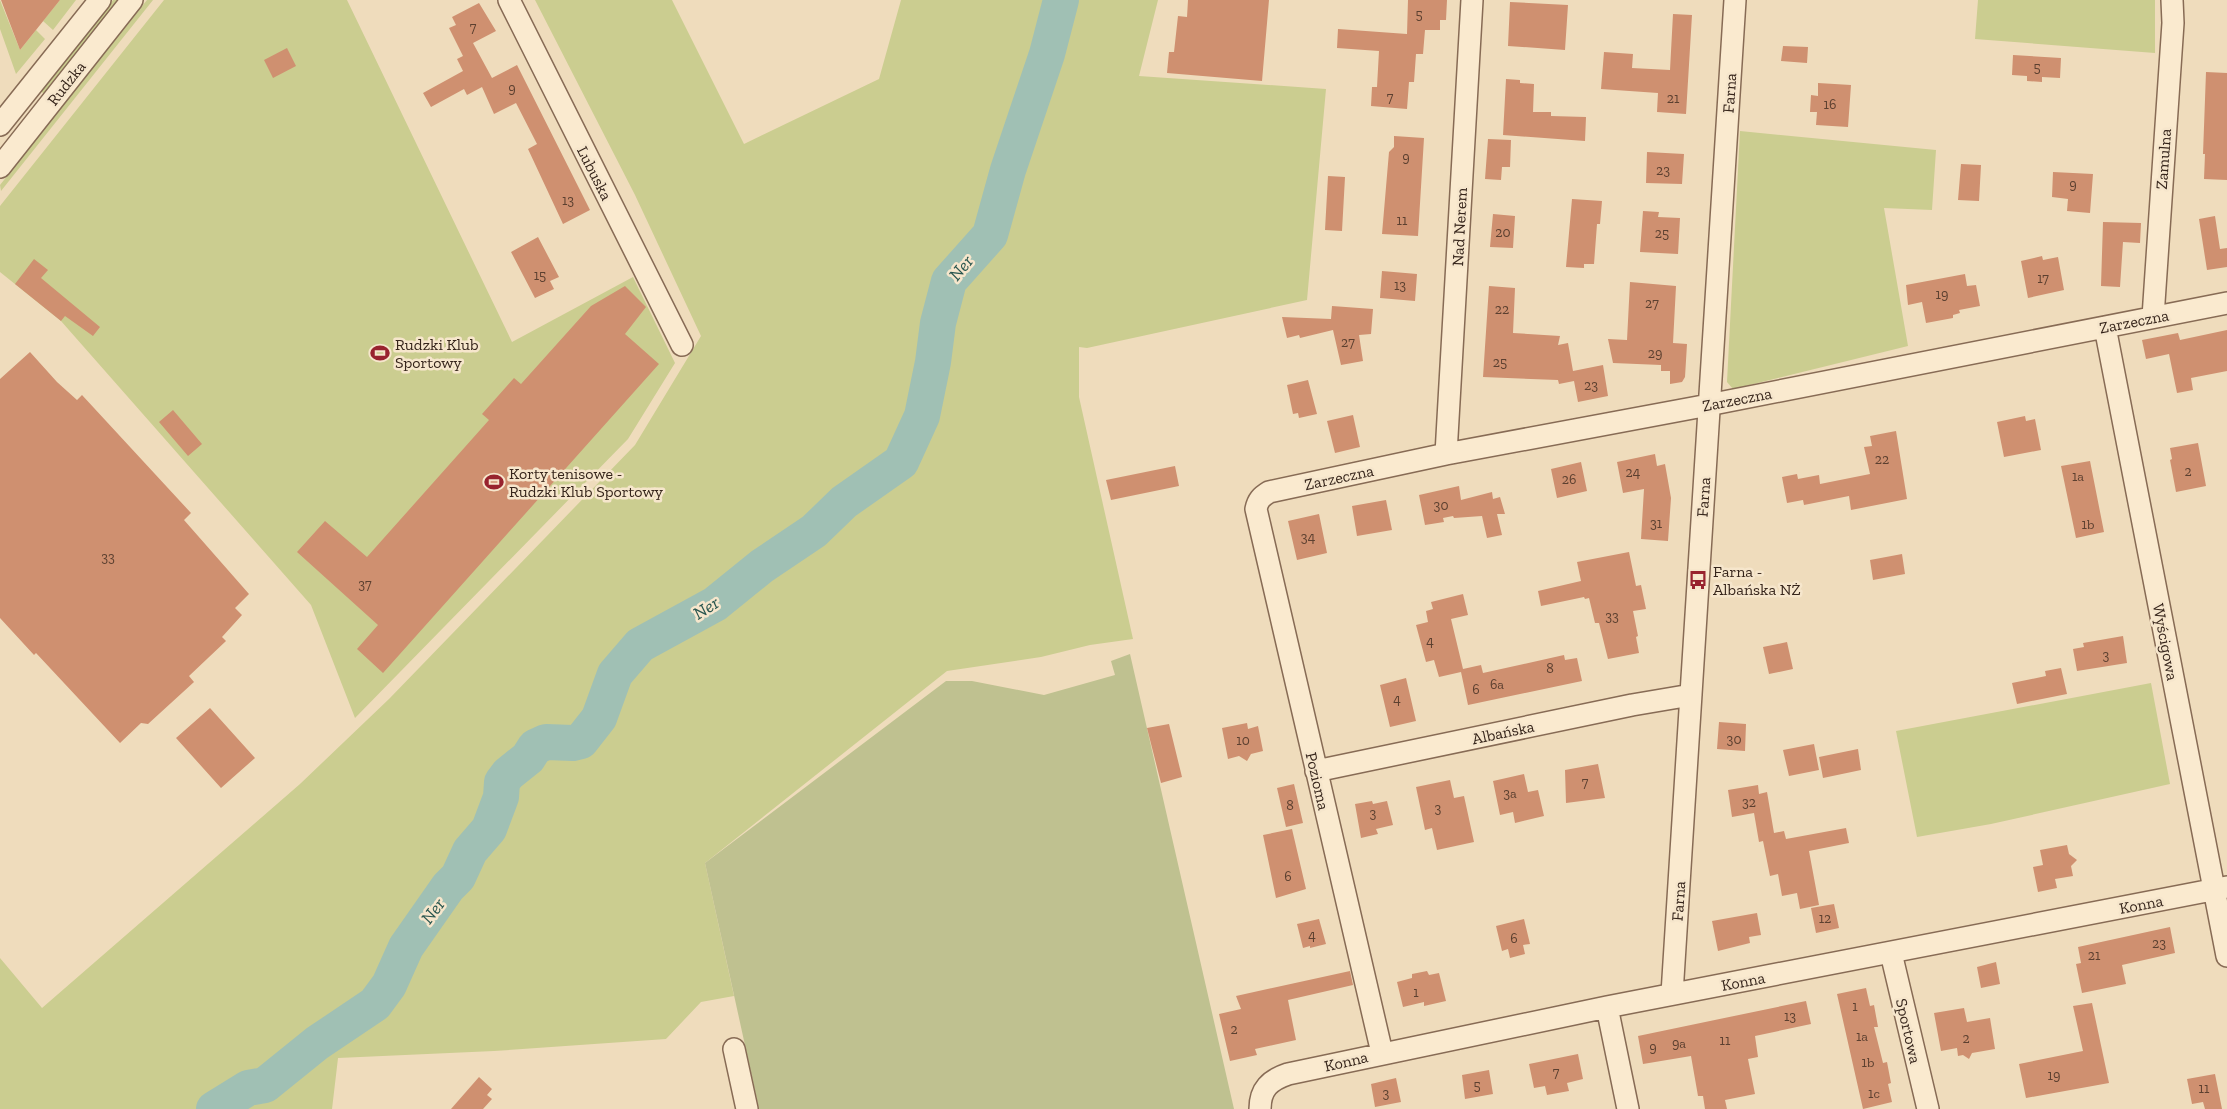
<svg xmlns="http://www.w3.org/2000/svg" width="2227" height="1109" font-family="'Zilla Slab',serif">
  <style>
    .green { fill: #cbcd90 }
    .cemetery { fill: #bfc190 }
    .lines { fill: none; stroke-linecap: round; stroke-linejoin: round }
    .river { stroke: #a0c0b4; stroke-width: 36 }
    .building { fill: #cf9070 }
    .minor-casing { stroke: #876b55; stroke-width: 24 }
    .minor { stroke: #faeacf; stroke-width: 21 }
    .labels { text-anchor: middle; stroke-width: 5; stroke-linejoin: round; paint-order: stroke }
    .number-label { font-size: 14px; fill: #5c4030 }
    .street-label { font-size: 16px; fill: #36251b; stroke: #f6e6cc }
    .poi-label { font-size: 16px; fill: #36251b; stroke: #f6e6cc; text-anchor: start }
    .water-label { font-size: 18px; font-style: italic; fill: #29564f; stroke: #f6e6cc }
  </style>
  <rect width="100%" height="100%" fill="#efdcbc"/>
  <path class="green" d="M0,0L20,50L36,30L45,39L16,74L0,29Z
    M60,0H76L53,30L43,21Z
    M113,0H119L44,94L41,91Z
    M147,0H153L1,191L0,185Z
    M164,0H347L512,342L633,277L675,363L628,439L355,718L311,605L61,321L0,272V206Z
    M535,0H672L744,144L879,79L901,0H1158L1139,76L1326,89L1307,300L1087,348L1079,347V397L1133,639L1090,645L1041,657L947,671L705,863L734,996L701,1002L666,1039L494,1051L338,1058L332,1109H0V958L42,1008L300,784L389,699L635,445L701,336L635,195Z
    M1978,0H2155V53L1975,39Z
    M1740,131L1936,150L1932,210L1884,208L1908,346L1733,389L1727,382Z
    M2151,683L2170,784L1991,824L1917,837L1896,731Z"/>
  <path class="cemetery" d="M1130,654L1234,1109H759L705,863L946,681H972L1044,695L1115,675L1111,661Z"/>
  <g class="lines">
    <path class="river" d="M214,1109L248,1088L265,1085L317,1043L375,1004L389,985L406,947L448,887L458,877L470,851L489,829L501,797L502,782L508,774L528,758L535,747L546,742L573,743L581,741L599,718L615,674L640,645L715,604L762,566L814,531L844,502L901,462L922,416L933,362L938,323L949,281L990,235L1008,170L1047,54L1061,0"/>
  </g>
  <path class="building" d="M1,0H60L20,50Z
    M1188,0H1269L1262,81L1167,73L1169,52H1174L1178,16L1187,17Z
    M1408,0H1447L1446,20H1440V30H1425L1423,54H1416L1414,82H1409L1407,109L1371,106L1372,87H1377L1379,51L1337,48L1338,29L1407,34Z
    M1510,2L1568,5L1565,50L1508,46Z
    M479,3L496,31L473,43L492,78L517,65L590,210L563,224L528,149L537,144L516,103L494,114L482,87L467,95L464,89L431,107L423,93L463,71L457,59L463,56L449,28L456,25L452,17Z
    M1673,14L1692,15L1686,114L1657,112L1658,93L1601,89L1604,52L1633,54L1632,68L1670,70Z
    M1783,46L1808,47L1807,63L1781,61Z
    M287,48L296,66L273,78L264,60Z
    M2013,55L2061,58L2060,78L2042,77V82L2027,81V76L2012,75Z
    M2206,72L2227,73V180L2204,179L2205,154H2203Z
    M1506,79L1520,80V83L1534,84L1533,112H1551V116L1586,117L1585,141L1503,135Z
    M1818,83L1851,85L1848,127L1816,125L1817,112H1810L1811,95L1818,96Z
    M1394,136L1424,138L1418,236L1382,234L1389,152L1394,147Z
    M1488,139L1511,140L1510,167H1502L1501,180L1485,179Z
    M1647,152L1684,154L1682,184L1646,183Z
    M1961,164L1981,165L1979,201L1958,200Z
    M2053,172L2093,174L2090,213L2067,211L2068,199L2052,197Z
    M1328,176L1345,177L1342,231L1325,230Z
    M1572,199L1602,201L1600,224H1597L1594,264H1584V268L1566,267Z
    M1643,211L1659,212L1658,217L1680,218L1678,254L1640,252Z
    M1493,214L1515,216L1513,248L1490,247Z
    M2215,216L2220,249L2227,248V267L2207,270L2199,219Z
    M2103,222L2141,223L2140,243L2123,242L2120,287L2101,286Z
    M538,237L559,277L550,281L554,289L535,298L511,252Z
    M2042,256L2043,260L2058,257L2064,290L2028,298L2021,261Z
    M34,259L48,270L41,278L100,327L93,336L65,316L61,321L15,284Z
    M1382,271L1417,274L1415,301L1380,298Z
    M1965,274L1967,286L1976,285L1980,306L1959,310L1960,313L1953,315V318L1926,323L1922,302L1908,305L1906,285Z
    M1630,282L1676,286L1673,343L1687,344L1685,377L1682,382L1670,384V371H1661V365L1613,363L1608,339L1627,340Z
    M625,286L646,307L625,334L659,364L383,673L357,649L378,625L297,552L325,521L367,557L489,420L482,414L514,378L521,384L591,306Z
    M1489,286L1515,288L1513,333L1560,336L1558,345L1568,343L1573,371L1603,365L1608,396L1578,402L1574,381L1559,384L1558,380L1483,377Z
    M1332,306L1373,309L1371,334L1359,335L1363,361L1341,365L1333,330L1300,338L1299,335L1287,338L1282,317L1331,319Z
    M2227,330V371L2191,378L2193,390L2177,393L2169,354L2146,359L2142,340L2178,333L2180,340Z
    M30,352L57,382L77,400L82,395L191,513L184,520L249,594L235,608L242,615L222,637L226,641L189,676L194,682L148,724L141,723L120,743L36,653L34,655L0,618V379Z
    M1308,380L1317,414L1299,418L1298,413L1293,414L1287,385Z
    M173,410L202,444L188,456L159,422Z
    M1353,415L1360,447L1335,453L1327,421Z
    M2025,416L2026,421L2035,419L2041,450L2004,457L1997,422Z
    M1896,431L1907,499L1851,510L1849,496L1804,505L1803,500L1787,503L1782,477L1797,474L1798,479L1819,475L1820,484L1870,474L1864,447L1872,446L1870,436Z
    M2198,443L2206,486L2176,492L2170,460L2172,459L2170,448Z
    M1655,454L1657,466L1665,464L1671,498L1668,541L1641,539L1644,489L1623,493L1617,462Z
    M2090,461L2104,532L2076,538L2061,466Z
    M1581,462L1587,491L1557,498L1551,469Z
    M1175,466L1179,486L1111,500L1106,480Z
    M1459,486L1461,500L1492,492L1493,499L1500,497L1505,514H1497L1502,535L1487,538L1482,516L1454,518L1453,516L1443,518L1444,522L1425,525L1419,495Z
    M1386,500L1392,530L1357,536L1352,506Z
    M1319,514L1327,553L1297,560L1288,521Z
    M1629,552L1636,586L1641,585L1646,609L1633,611L1638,636L1636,637L1639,653L1608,659L1599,623H1595L1589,598L1585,599L1584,597L1541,606L1538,591L1581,581L1577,562Z
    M1902,554L1905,574L1873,580L1870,560Z
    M1463,594L1468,615L1451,619L1463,669L1481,665L1483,673L1564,655L1565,660L1577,658L1582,681L1468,705L1461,672L1439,677L1434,660L1426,662L1416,625L1428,622L1426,611L1433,609L1431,602Z
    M2123,636L2127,663L2077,671L2073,649L2084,647L2083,643Z
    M1787,642L1793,669L1769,674L1763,647Z
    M2061,668L2067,694L2017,704L2012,683L2046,676L2045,671Z
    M1406,678L1416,721L1390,727L1380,685Z
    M210,708L255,758L221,788L176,738Z
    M1719,722L1746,724L1745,751L1717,749Z
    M1247,723L1248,729L1258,726L1263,751L1251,754L1247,761L1239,756L1228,759L1222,728Z
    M1169,724L1182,777L1161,783L1147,728Z
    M1814,744L1819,770L1789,776L1783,750Z
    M1858,749L1861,770L1823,778L1819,757Z
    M1598,764L1605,798L1566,803L1565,770Z
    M1524,774L1528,792L1538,790L1544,816L1515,823L1513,812L1500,815L1493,781Z
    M1450,780L1454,798L1464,796L1474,842L1437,850L1432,828L1425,830L1416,787Z
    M1294,784L1303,823L1286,827L1277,788Z
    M1758,785L1759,794L1767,792L1774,833L1784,831L1786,839L1846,828L1849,843L1809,851L1819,905L1800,909L1797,893L1782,896L1778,874L1770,876L1763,841L1759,842L1754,813L1732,817L1728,790Z
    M1372,801L1373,804L1387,801L1393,825L1376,829L1378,834L1361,838L1355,804Z
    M1292,829L1306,889L1276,898L1263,835Z
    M2067,845L2069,854L2077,860L2071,866L2073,876L2055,879L2057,888L2038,892L2033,867L2043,865L2040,850Z
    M1834,904L1839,928L1816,933L1811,908Z
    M1757,913L1761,935L1749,937L1750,943L1718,951L1712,921Z
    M1319,919L1326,944L1310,948V946L1303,948L1297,924Z
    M1524,919L1530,944L1523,945L1525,954L1510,958L1508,949L1502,951L1496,926Z
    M2170,927L2175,953L2122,965L2126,984L2082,993L2076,964L2081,963L2078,947Z
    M1996,962L2000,984L1981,988L1977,967Z
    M1350,971L1353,985L1288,1000L1296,1040L1255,1049L1257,1055L1230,1061L1219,1014L1241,1009L1236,996Z
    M1427,971L1429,975L1439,973L1446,1001L1424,1006V1002L1403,1007L1397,982L1412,978V974Z
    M1866,988L1870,1006L1874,1005L1878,1027H1874L1883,1063L1887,1062L1891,1083L1888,1084L1892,1102L1863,1109L1837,994Z
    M1806,1001L1811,1024L1755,1036L1758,1057L1748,1059L1755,1094L1725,1100L1727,1109H1705L1703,1096H1698L1691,1056L1643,1064L1638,1036Z
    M2092,1003L2109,1083L2026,1098L2019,1064L2083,1051L2073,1006Z
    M1964,1008L1967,1022L1990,1018L1995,1049L1972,1053L1969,1059L1963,1055L1958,1056L1957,1048L1941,1051L1934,1013Z
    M1578,1054L1583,1079L1567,1083L1569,1091L1547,1095L1545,1086L1534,1088L1529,1064Z
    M1489,1070L1493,1094L1465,1099L1462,1075Z
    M2215,1074L2222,1109H2205L2203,1102L2192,1104L2187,1079Z
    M479,1077L492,1089L487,1095L492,1099L483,1109H451Z
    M1396,1078L1401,1102L1375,1107L1371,1084Z"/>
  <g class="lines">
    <g class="minor-casing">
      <path id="minor" d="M509,0L682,345
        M0,125L100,0
        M0,167L132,0
        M2153,317L2173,23L2172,0
        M2105,327L2227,956
        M1446,454L1472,0
        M1316,771L1632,705L1691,695
        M1891,953L1928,1109
        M1672,994L1735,0
        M1607,1007L1628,1109
        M734,1049L747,1109
        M1382,1053L1256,509C1258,500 1261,497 1269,492L1446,454L1698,407L2227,303
        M1260,1109C1260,1089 1270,1080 1288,1074L1607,1007L2227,887"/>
    </g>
    <use href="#minor" class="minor"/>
  </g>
  <defs>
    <g id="stadium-bare" transform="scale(1.5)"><path d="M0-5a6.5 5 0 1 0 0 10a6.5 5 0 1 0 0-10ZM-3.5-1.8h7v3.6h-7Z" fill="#98232e" stroke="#f6e6cc" stroke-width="2.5" paint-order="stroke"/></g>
    <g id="bus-bare" transform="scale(1.5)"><path d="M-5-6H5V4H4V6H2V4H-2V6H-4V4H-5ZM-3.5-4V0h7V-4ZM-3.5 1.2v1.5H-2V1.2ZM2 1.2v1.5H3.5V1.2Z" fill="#98232e" stroke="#f6e6cc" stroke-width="2.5" paint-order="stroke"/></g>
  </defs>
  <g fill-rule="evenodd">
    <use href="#stadium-bare" x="380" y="353"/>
    <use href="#stadium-bare" x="494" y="482"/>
    <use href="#bus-bare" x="1698" y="580"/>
  </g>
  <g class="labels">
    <g class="number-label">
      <text x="1419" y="19">5</text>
      <text x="473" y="32">7</text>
      <text x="2037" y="72">5</text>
      <text x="512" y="93">9</text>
      <text x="1390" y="102">7</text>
      <text x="1673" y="103">21</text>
      <text x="1830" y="109">16</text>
      <text x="1406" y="162">9</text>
      <text x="1663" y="175">23</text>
      <text x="2073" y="189">9</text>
      <text x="568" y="205">13</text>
      <text x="1402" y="225">11</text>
      <text x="1503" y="237">20</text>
      <text x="1662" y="238">25</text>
      <text x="540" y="280">15</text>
      <text x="2043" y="283">17</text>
      <text x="1400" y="290">13</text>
      <text x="1942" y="299">19</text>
      <text x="1652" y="308">27</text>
      <text x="1502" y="314">22</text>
      <text x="1348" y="347">27</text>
      <text x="1655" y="358">29</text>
      <text x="1500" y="367">25</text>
      <text x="1591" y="390">23</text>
      <text x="1882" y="464">22</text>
      <text x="2188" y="476">2</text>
      <text x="1633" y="477">24</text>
      <text x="2078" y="481">1a</text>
      <text x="1569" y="484">26</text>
      <text x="1441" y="510">30</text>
      <text x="1656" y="528">31</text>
      <text x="2088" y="529">1b</text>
      <text x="1308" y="542">34</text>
      <text x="108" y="562">33</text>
      <text x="365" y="589">37</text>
      <text x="1612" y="621">33</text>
      <text x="1430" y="646">4</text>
      <text x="2106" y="660">3</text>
      <text x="1550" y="673">8</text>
      <text x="1497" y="689">6a</text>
      <text x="1476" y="694">6</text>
      <text x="1397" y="704">4</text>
      <text x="1734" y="744">30</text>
      <text x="1243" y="745">10</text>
      <text x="1585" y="787">7</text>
      <text x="1510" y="798">3a</text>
      <text x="1749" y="807">32</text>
      <text x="1290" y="810">8</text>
      <text x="1438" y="813">3</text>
      <text x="1373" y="818">3</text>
      <text x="1288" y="881">6</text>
      <text x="1825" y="923">12</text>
      <text x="1312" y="940">4</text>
      <text x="1514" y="943">6</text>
      <text x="2159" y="948">23</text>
      <text x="2094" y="960">21</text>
      <text x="1416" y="997">1</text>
      <text x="1855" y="1011">1</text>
      <text x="1790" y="1021">13</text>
      <text x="1234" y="1034">2</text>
      <text x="1862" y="1041">1a</text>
      <text x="1966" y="1043">2</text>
      <text x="1725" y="1045">11</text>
      <text x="1679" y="1048">9a</text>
      <text x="1653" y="1052">9</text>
      <text x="1868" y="1067">1b</text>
      <text x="1556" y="1077">7</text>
      <text x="2054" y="1080">19</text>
      <text x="1477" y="1090">5</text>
      <text x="2204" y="1093">11</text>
      <text x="1386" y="1098">3</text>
      <text x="1874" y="1098">1c</text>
    </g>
    <g class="street-label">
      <text transform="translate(66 83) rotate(-52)" y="6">Rudzka</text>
      <text transform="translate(1729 93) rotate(-86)" y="6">Farna</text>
      <text transform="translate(2163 159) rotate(-86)" y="6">Zamulna</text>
      <text transform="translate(595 173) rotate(63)" y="6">Lubuska</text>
      <text transform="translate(1459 227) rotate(-87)" y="6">Nad Nerem</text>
      <text transform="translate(2134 321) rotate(-11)" y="6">Zarzeczna</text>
      <text transform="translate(1737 399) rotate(-11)" y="6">Zarzeczna</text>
      <text transform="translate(1339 477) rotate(-12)" y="6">Zarzeczna</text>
      <text transform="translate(1703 497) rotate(-86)" y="6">Farna</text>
      <text transform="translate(2166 642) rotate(79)" y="6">Wyścigowa</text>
      <text transform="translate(1503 732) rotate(-12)" y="6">Albańska</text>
      <text transform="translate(1318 781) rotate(77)" y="6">Pozioma</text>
      <text transform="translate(1678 901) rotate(-86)" y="6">Farna</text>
      <text transform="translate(2141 904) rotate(-11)" y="6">Konna</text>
      <text transform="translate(1743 981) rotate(-11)" y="6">Konna</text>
      <text transform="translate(1909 1031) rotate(77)" y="6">Sportowa</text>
      <text transform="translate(1346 1061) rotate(-13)" y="6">Konna</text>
    </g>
    <g class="poi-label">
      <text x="395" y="350">Rudzki Klub<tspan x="395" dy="18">Sportowy</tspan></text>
      <text x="509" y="479">Korty tenisowe -<tspan x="509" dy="18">Rudzki Klub Sportowy</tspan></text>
      <text x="1713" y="577">Farna -<tspan x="1713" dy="18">Albańska NŻ</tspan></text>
    </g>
    <g class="water-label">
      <text transform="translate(961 268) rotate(-51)" y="6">Ner</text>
      <text transform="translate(706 608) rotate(-32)" y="6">Ner</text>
      <text transform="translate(433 911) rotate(-53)" y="6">Ner</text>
    </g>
  </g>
</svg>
